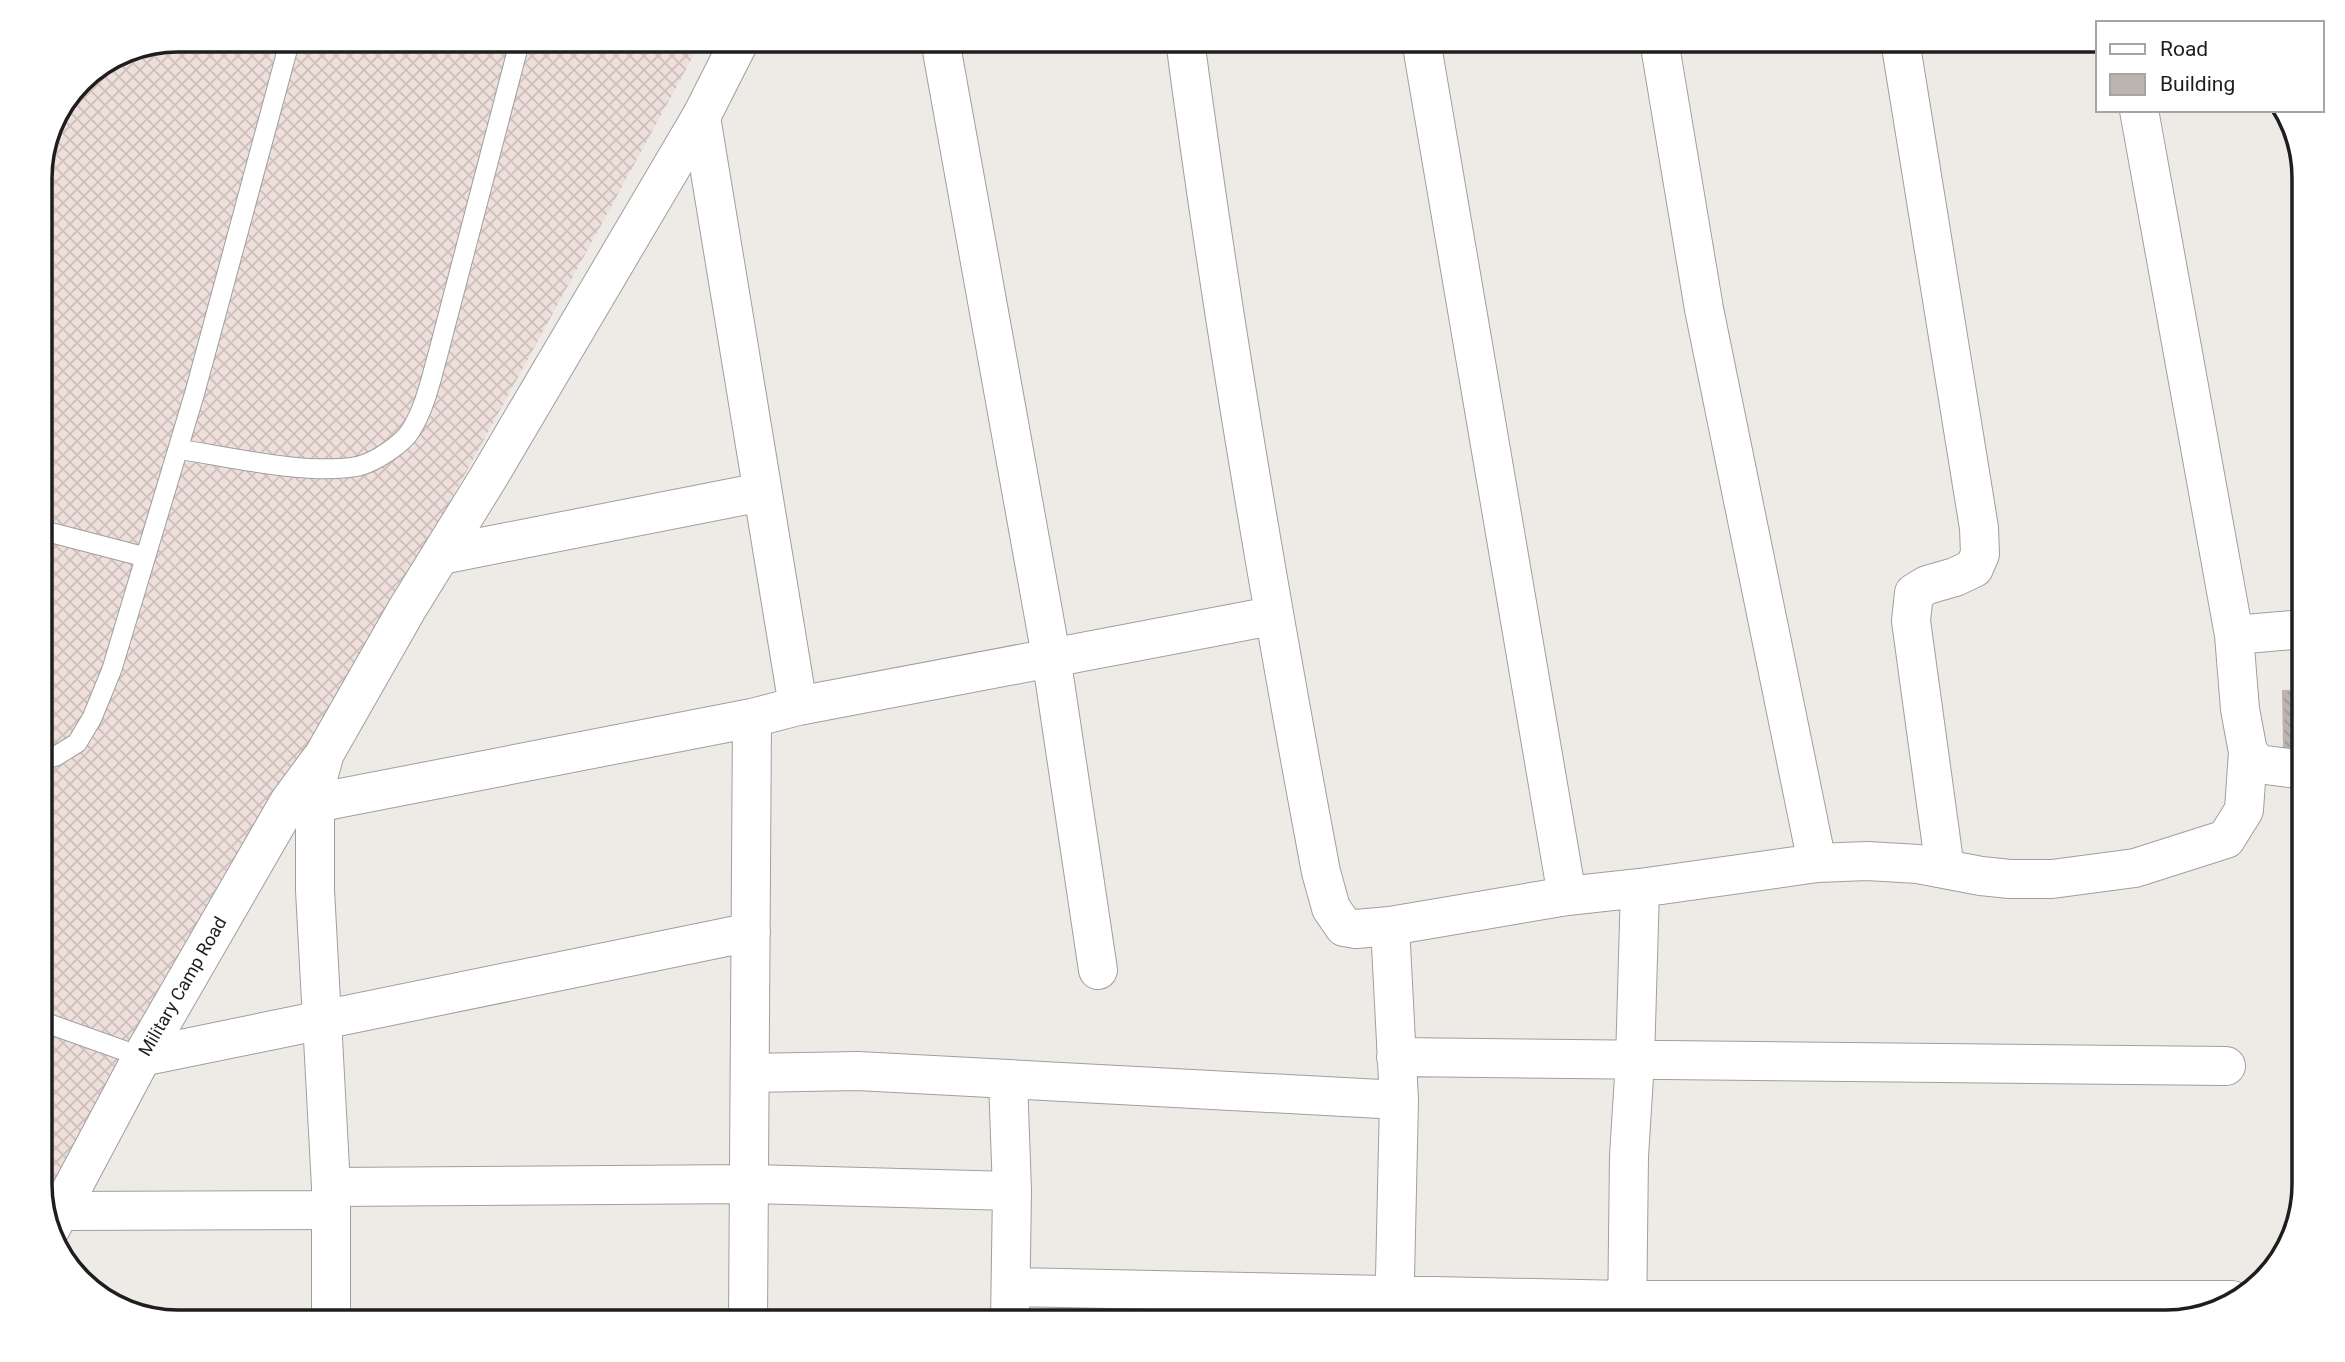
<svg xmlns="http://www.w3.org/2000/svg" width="2345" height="1362" font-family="Roboto,sans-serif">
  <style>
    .military { fill: url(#military-cross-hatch) }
    .building { fill: url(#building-back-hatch); stroke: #beb2aa; stroke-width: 2 }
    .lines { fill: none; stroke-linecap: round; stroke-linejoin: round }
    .service-casing { stroke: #9f9f9f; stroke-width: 21 }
    .minor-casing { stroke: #9f9f9f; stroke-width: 40 }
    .tertiary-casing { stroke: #9f9f9f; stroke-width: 40 }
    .service { stroke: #fff; stroke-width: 19 }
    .minor { stroke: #fff; stroke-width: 38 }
    .tertiary { stroke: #fff; stroke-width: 38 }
    .labels { text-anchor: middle; stroke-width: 6; stroke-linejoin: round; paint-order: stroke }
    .street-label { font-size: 18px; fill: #1e1e1e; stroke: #fff }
    .rim { fill: none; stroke: #1e1e1e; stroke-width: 3.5 }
  </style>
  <defs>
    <pattern id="military-cross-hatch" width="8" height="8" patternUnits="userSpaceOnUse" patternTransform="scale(1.75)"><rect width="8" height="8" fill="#eedfdb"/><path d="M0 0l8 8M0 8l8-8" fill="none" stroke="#ccbfbc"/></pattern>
    <pattern id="building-back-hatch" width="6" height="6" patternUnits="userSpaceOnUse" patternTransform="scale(1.75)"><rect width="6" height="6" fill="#bbb4af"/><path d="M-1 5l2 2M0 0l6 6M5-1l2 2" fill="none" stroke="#a09a96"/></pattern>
  </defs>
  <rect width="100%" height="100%" fill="#eeebe6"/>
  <path class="military" d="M178,40H702L52,1231L41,1192V170L51,125L81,80L126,51Z"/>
  <path class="building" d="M2283,691H2305V748H2284Z"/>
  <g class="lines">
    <g class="service-casing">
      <path id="service" d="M178,449C229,457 310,476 359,466C375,462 403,444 411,430C425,408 431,379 438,354L520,40
        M41,530L145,557
        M41,760L56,756L77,743L92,718L112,669L195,392L290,40
        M41,1021L142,1057"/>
    </g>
    <g class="minor-casing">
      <path id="minor" d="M940,40L1051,656L1098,970
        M1185,40C1222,319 1269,596 1321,872L1331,908L1344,927L1356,929L1390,926L1567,896L1640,888L1817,863L1867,861L1918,864L1981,876L2010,879H2052L2135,868L2226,839L2244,810L2248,752
        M1421,40L1567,896
        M1659,40L1704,309L1817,863
        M1900,40L1979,528L1980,554L1974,568L1955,577L1927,585L1914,593L1911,621L1945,869
        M2139,110L2234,635L2240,709L2248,752L2258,764L2305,770
        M701,117L798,706
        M441,555L762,492
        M2234,635L2305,629
        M315,803L752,718L798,706L1272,616
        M1390,926L1399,1100L1394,1322
        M142,1057L751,932
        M1396,1057L2226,1066
        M750,1073L858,1071L1399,1100
        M1008,1080L1012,1191L1010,1322
        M331,1187L749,1184L1012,1191
        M60,1211L331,1210
        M1011,1287L1626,1300H2232
        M748,1322L752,718
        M1627,1322L1629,1156L1635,1061L1640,888"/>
    </g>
    <g class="tertiary-casing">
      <g id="tertiary">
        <path id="s1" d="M51,1228L142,1057L289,802L320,760"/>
        <path d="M331,1322V1187L315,890V803L319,774L325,753L407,609L488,478L701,117L740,40"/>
      </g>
    </g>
    <use href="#service" class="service"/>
    <use href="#minor" class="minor"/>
    <use href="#tertiary" class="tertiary"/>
  </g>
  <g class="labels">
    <g class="street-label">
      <text dy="6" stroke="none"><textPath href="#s1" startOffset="275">Military Camp Road</textPath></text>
    </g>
  </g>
  <path d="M0 0H2345V1362H0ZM178 52H2166A126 126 0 0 1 2292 178V1184A126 126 0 0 1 2166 1310H178A126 126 0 0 1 52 1184V178A126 126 0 0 1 178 52Z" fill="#fff" fill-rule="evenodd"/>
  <path class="rim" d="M178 52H2166A126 126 0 0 1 2292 178V1184A126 126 0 0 1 2166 1310H178A126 126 0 0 1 52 1184V178A126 126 0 0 1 178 52Z"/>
  <rect x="2096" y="21" width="228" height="91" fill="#ffffff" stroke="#a5a5a5" stroke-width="2"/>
  <rect x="2110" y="44" width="35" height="10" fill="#ffffff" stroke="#a5a5a5" stroke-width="2"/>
  <text x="2160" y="56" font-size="21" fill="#1e1e1e">Road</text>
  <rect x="2110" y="74" width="35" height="21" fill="#bbb4af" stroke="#a5a5a5" stroke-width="2"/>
  <text x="2160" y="91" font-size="21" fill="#1e1e1e">Building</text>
</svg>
